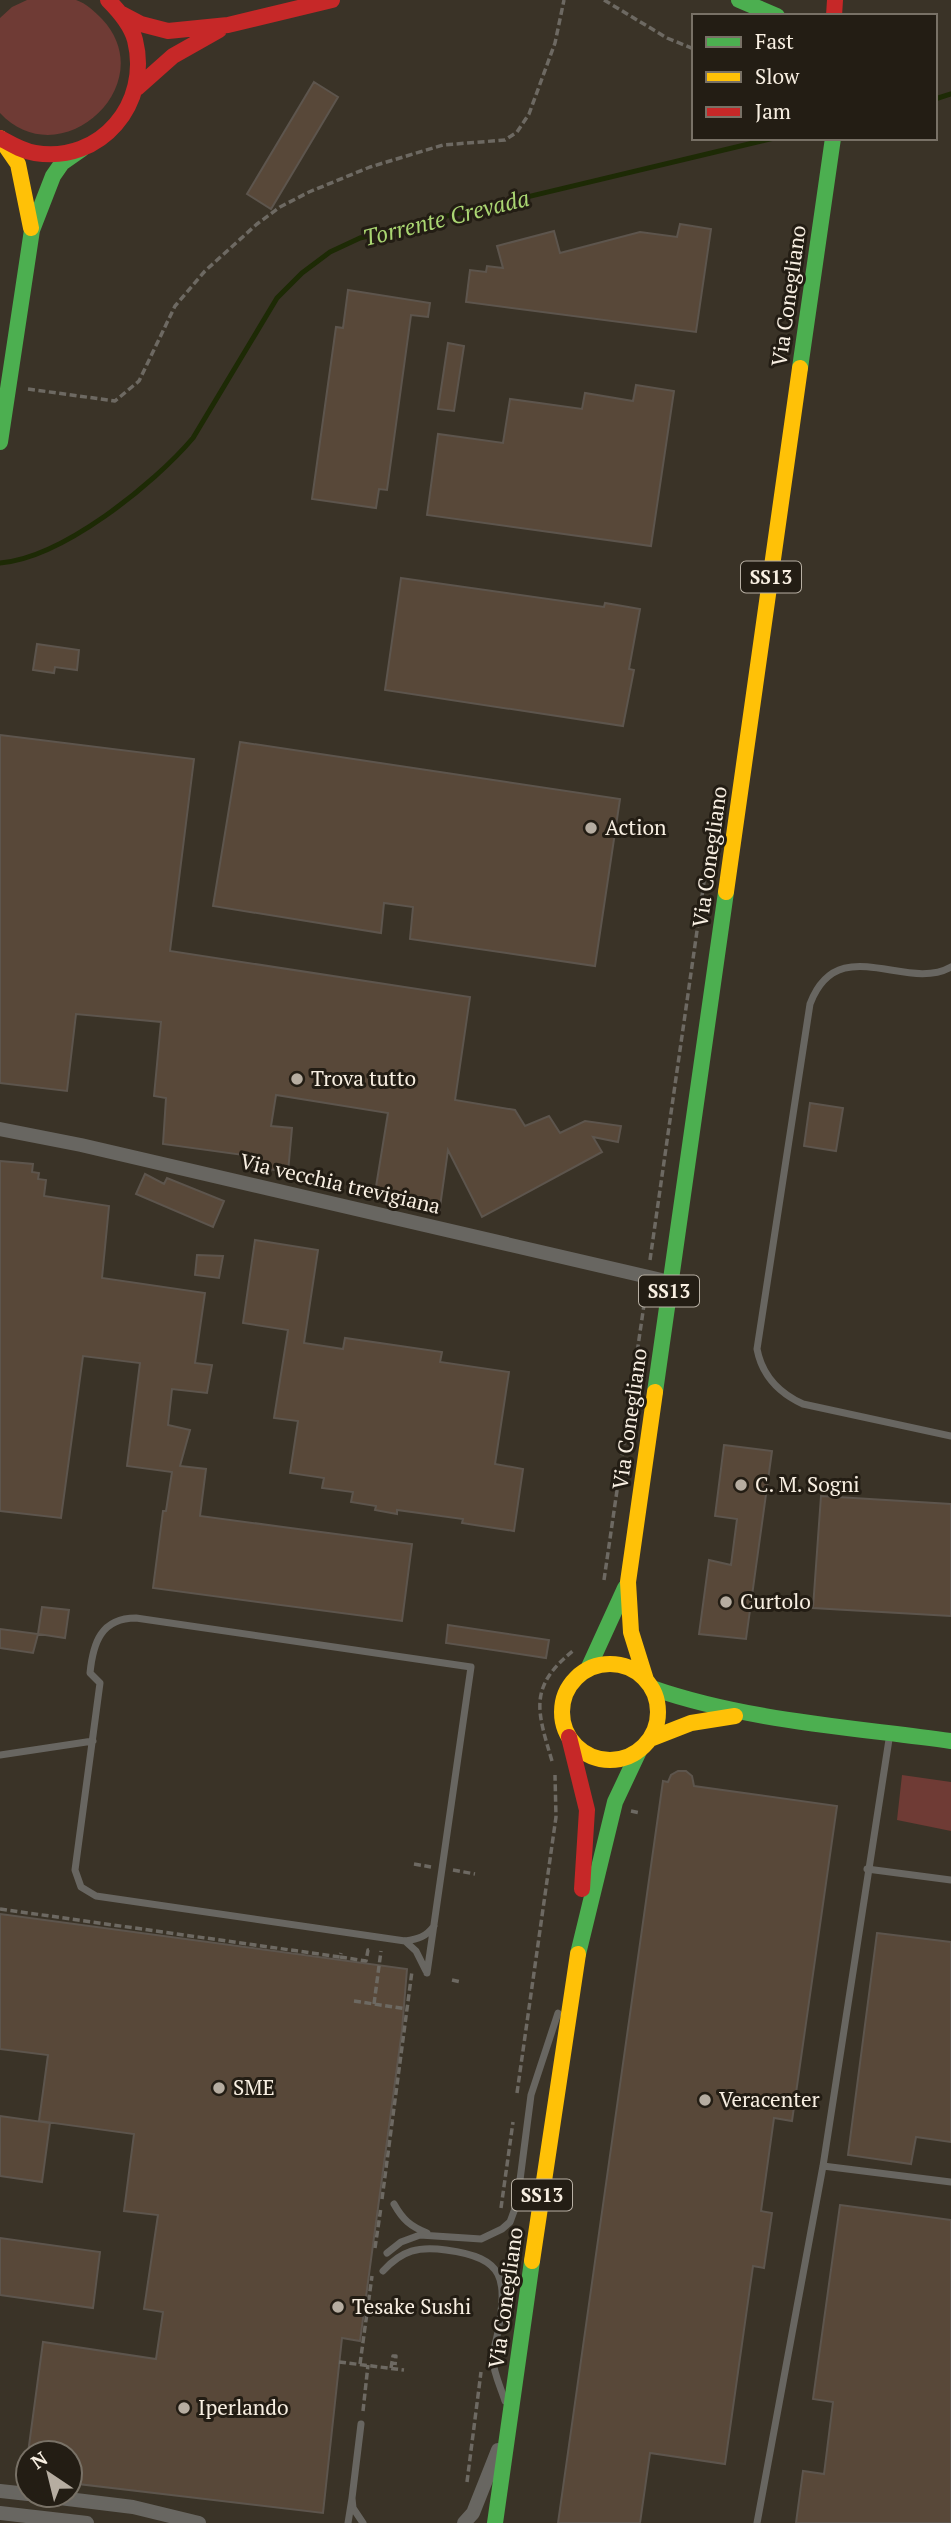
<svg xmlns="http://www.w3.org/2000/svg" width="951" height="2523" font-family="'PT Serif',serif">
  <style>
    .green { fill: #6f3b35 }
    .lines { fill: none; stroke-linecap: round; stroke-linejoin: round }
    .stream { stroke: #1d2a05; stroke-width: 5 }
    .building { fill: #584839; stroke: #5d554d; stroke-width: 2 }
    .path { stroke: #6d6962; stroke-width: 3.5; stroke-dasharray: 7 3.5; stroke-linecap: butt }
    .lane { stroke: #686661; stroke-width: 7 }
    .street { stroke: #686661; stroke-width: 14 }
    .fast { stroke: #4caf50; stroke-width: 16 }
    .slow { stroke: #ffc107; stroke-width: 16 }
    .jam { stroke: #c62828; stroke-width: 16 }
    .poi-dot { fill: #b6ada1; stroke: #231d14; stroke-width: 2.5 }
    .labels { text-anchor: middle; stroke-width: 6; stroke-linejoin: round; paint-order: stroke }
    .shield { fill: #231d14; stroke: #b8b0a4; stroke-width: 2 }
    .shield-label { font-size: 19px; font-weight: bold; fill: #f8efe2 }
    .street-label { font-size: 21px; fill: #f8efe2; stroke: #231d14 }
    .poi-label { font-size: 21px; fill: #f8efe2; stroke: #231d14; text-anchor: start }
    .water-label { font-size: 23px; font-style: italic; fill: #aad672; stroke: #231d14 }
  </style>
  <rect width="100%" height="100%" fill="#3a3327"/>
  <path class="green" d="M27,0C41,0 62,0 76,0C86,3 95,12 102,19C163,84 61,178 0,113V18L12,7Z
    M902,1775L951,1782V1831L897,1820Z"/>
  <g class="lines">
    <path class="stream" d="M935,99L951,94
      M0,563C62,558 153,485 193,438L277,298L302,273L330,252L360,238L401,227L774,138"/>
  </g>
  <path class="building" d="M314,82L338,97L271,209L247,194Z
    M680,224L711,229L696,332L466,302L470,270L486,272L487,266L503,268L497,246L554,231L560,253L640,232L677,237Z
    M348,290L430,303L428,317L411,315L387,490L379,489L376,508L312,499L336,327L343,328Z
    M448,343L464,346L454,411L438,409Z
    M636,385L674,391L651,546L427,515L438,434L503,443L510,399L582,409L585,393L633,401Z
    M401,578L604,607L605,603L640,609L629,669L634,670L623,726L385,690Z
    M37,644L79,650L77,670L55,667L54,673L33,670Z
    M0,735L194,759L170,951L470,997L455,1100L515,1110L525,1126L549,1116L560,1133L585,1121L621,1126L618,1142L593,1137L602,1152L482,1217L448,1150L439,1214L374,1199L388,1113L276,1095L271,1126L292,1128L288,1172L249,1166L251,1156L163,1144L166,1098L154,1096L161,1022L76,1014L67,1091L0,1083Z
    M240,742L620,799L595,966L410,939L413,907L384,903L381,933L213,906Z
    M810,1103L843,1108L836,1151L804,1146Z
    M0,1161L33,1164L32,1172L39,1173L38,1179L46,1180L44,1196L109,1206L102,1278L205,1293L195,1363L212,1365L207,1393L172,1389L168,1425L190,1430L180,1466L206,1469L200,1516L412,1544L402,1621L153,1588L163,1511H166L172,1472L127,1466L140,1363L83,1356L61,1518L0,1511Z
    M145,1174L164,1184L167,1178L224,1201L213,1227L136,1194Z
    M255,1240L318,1250L304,1343L343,1349L345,1338L442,1352L440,1362L509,1372L495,1464L523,1469L514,1531L462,1523L463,1519L397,1510V1514L375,1510L376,1506L351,1502L353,1492L322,1488L324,1478L290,1473L298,1421L274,1418L288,1330L243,1323Z
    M197,1255L223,1256L219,1278L195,1275Z
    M724,1445L772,1451L746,1639L699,1634L709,1560L731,1565L737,1519L715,1516Z
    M821,1496L951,1504V1616L813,1608Z
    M42,1607L69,1610L65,1638L38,1634Z
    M448,1625L549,1640L546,1658L446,1643Z
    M0,1629L38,1634L33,1653L0,1648Z
    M678,1771H686L692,1776L694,1786L837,1806L792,2121L774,2118L761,2211L772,2213L764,2268L753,2266L725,2464L650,2453L640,2523H558L663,1781L668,1782L671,1775Z
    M0,1914L407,1969L402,2030L360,2341L342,2338L323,2513L70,2483V2453H28L43,2342L156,2359L163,2312L144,2309L158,2215L124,2211L134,2134L39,2121L48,2055L0,2049Z
    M877,1933L951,1942V2142L916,2137L911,2164L848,2155Z
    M0,2116L50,2123L42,2182L0,2176Z
    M840,2205L951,2220V2523H796L803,2471L824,2474L833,2402L813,2399Z
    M0,2238L100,2252L93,2308L0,2295Z"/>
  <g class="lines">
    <path class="path" d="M604,0L667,38L694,49
      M28,389L115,401L139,381L175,306L205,271L257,224L280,207L309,192L370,167L443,145L505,140L517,132L529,114L555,43L564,0
      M650,1260L716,798
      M604,1580L645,1298
      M552,1761C537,1710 528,1687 574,1650
      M631,1811L640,1813
      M414,1864L431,1867
      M453,1870L475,1874
      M0,1909L340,1957L341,1953
      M340,1957L366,1961L368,1950H370
      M452,1980L461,1982
      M354,2001L407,2009
      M374,2004L381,1951
      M517,2093L556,1817L555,1775
      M382,2199L412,1971
      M501,2208L513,2122
      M375,2248L381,2207
      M339,2362L404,2370
      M360,2364L372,2276
      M391,2368L393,2356H396L395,2365
      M363,2411L368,2365
      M467,2482L481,2372"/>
    <path class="lane" d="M951,967C906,993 838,930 810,1004L757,1349C762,1375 779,1393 803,1404L951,1436
      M0,1755L93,1741
      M867,1869L951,1880
      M405,1941L416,1951L426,1971
      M427,1973C442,1871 457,1769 471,1667L136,1618C101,1618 93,1643 90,1673L100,1683L75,1870L81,1887L96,1896L405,1941C418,1939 426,1937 434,1926
      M823,2166L951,2182
      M394,2204C403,2220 410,2226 427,2233
      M387,2253L401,2242L420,2235L481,2239L502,2229L510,2222L517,2203L531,2095L558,2013
      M383,2271C402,2250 419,2246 446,2250C506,2258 507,2279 498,2332C496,2341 493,2350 493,2359C493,2372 501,2388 505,2401
      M352,2498L361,2424
      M348,2523L352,2498L353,2508L363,2523
      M757,2523L823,2166L890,1733"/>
    <path class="street" d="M0,1129L81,1145L670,1282
      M0,2491L28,2494
      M35,2495L133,2507L199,2523
      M0,2513L87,2523
      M464,2523L473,2513L498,2450"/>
    <path class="fast" d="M739,0L777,16
      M800,368L833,138
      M0,442L32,230L53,176L62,163L82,149
      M655,1392L726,892
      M588,1669L625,1588
      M652,1688C747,1721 851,1727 951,1741
      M578,1954L615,1802L639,1751
      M495,2523L532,2261"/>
    <path class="slow" d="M0,138L18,164L31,228
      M726,892L800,368
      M562 1712a48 48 0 1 1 96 0a48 48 0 1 1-96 0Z
      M646,1680L631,1632L628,1582L655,1392
      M650,1739L691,1723L735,1716
      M532,2261L578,1954"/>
    <path class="jam" d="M122,14L141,24L168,31L228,25L332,0
      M834,16L835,0
      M137,88L173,56L219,30
      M0,138C11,144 22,151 35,153C101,164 151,103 135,40C131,25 119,11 108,0
      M569,1737L587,1810L582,1889"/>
  </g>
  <g class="poi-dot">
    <circle cx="591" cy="828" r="7"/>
    <circle cx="297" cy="1079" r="7"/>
    <circle cx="741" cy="1485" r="7"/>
    <circle cx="726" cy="1602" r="7"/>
    <circle cx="219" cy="2088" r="7"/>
    <circle cx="705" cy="2100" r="7"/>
    <circle cx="338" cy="2307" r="7"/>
    <circle cx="184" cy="2408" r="7"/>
  </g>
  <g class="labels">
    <g class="shield">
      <rect x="741" y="561.5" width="60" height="31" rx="5"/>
      <rect x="639" y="1275.5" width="60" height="31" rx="5"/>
      <rect x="512" y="2179.5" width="60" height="31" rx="5"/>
    </g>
    <g class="shield-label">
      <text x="771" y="584">SS13</text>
      <text x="669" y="1298">SS13</text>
      <text x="542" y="2202">SS13</text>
    </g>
    <g class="street-label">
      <text transform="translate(789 296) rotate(-82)" y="7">Via Conegliano</text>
      <text transform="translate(710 857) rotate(-82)" y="7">Via Conegliano</text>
      <text transform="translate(340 1184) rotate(13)" y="7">Via vecchia trevigiana</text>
      <text transform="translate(630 1419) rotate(-82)" y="7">Via Conegliano</text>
      <text transform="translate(506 2298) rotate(-82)" y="7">Via Conegliano</text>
    </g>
    <g class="poi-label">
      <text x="605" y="835">Action</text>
      <text x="311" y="1086">Trova tutto</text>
      <text x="755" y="1492">C. M. Sogni</text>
      <text x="740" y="1609">Curtolo</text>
      <text x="233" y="2095">SME</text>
      <text x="719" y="2107">Veracenter</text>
      <text x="352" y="2314">Tesake Sushi</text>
      <text x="198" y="2415">Iperlando</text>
    </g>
    <g class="water-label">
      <text transform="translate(446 218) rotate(-14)" y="8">Torrente Crevada</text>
    </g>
  </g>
  <rect x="692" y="14" width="245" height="126" fill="#231d14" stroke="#787166" stroke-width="2"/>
  <rect x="706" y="37" width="35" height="10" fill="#4caf50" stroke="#787166" stroke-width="2"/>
  <text x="755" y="49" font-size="21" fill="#f8efe2">Fast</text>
  <rect x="706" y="72" width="35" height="10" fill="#ffc107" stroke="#787166" stroke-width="2"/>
  <text x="755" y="84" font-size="21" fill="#f8efe2">Slow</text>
  <rect x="706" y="107" width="35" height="10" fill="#c62828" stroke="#787166" stroke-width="2"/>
  <text x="755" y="119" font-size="21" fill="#f8efe2">Jam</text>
  <g transform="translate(49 2474) rotate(325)"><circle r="33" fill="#231d14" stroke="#787166" stroke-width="2"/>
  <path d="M0-5L12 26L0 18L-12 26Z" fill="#b6ada1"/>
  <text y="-10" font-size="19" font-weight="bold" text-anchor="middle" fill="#f8efe2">N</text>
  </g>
</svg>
